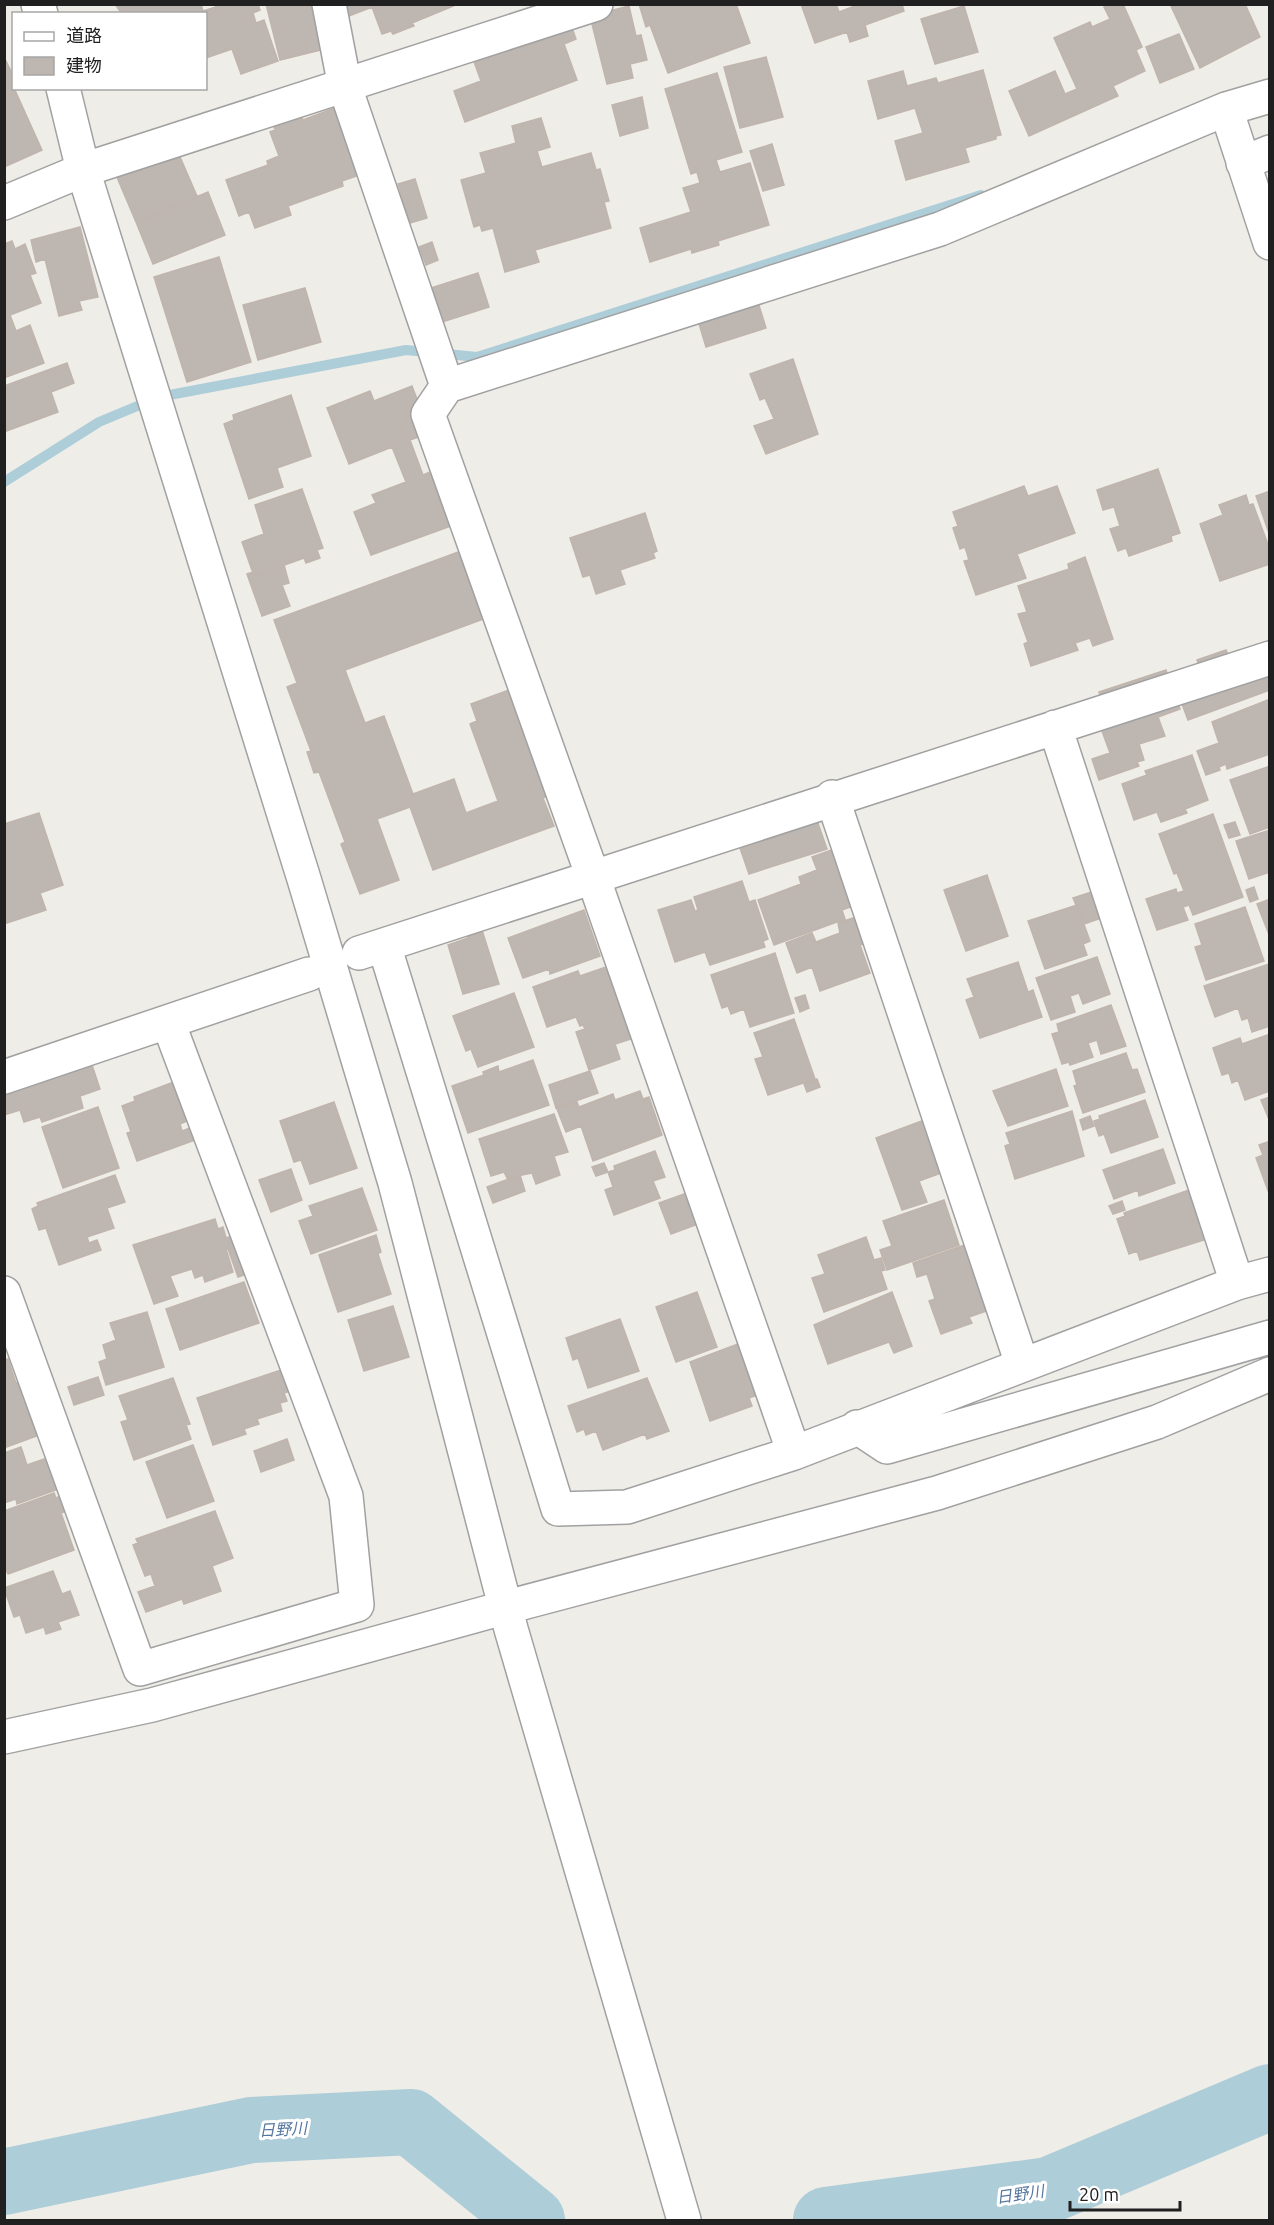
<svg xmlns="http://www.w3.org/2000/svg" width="1274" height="2225" font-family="Ubuntu,'Noto Sans JP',sans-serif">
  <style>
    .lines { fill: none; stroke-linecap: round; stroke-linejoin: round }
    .stream { stroke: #adcdd8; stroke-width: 10 }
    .river { stroke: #adcdd8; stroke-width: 66 }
    .building { fill: #bdb6b1; stroke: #c0b5ac; stroke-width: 1.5 }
    .minor-casing { stroke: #a1a1a1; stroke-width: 36 }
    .minor { stroke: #fff; stroke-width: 33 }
    .labels { text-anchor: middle; stroke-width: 6; stroke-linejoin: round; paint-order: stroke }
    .water-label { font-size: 16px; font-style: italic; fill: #54779e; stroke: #fff }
  </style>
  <rect width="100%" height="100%" fill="#efede8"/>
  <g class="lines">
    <path class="stream" d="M4,482L99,422L159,397L406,350L477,357L981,195"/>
    <path class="river" d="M4,2182L251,2130L411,2122L532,2220
      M826,2220L1049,2190L1270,2097"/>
  </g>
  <path class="building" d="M115,4H201L203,11L216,7L215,4H258L260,10L253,13L256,23L264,20L278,61L241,74L232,49L206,58V14H122Z
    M266,4H315L325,49L280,60Z
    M344,4H458L412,23L414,26L393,34L391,31L382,34L372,7L349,16Z
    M639,4H736L750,43L668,73L650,25L646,27Z
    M801,4H836L839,12L860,4H902L904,11L865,25L868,36L850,42L847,32L815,43Z
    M1110,4H1123L1142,47L1136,50L1145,71L1113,86L1118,96L1029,136L1009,91L1055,71L1065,94L1077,89L1054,38L1090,22L1092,27L1110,19L1104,7Z
    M1170,4H1245L1260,37L1200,68Z
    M564,5L576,39L564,44L577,80L465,122L454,91L481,81L473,59Z
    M629,6L636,36L641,35L647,60L630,64L633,78L607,84L590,16Z
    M964,6L978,52L935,64L921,19Z
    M1179,34L1194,69L1160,83L1146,47Z
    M4,57L14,77V88L42,150L4,167Z
    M766,57L783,117L740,128L724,67Z
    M983,70L1001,135L996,136V139L965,148L969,162L906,180L895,141L923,133L915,108L878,119L868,81L903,71L907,86L936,78L938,83Z
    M717,73L742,152L716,160L720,172L750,163L769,225L718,241L719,245L692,253L691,249L650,262L640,228L691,212L683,188L700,183L697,172L691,174L665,89Z
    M642,97L648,128L620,136L612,105Z
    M340,106L365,173L342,181L343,186L288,206L291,215L255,228L249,212L239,216L226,180L268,165L267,161L279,156L270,132L275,130L271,119L299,110L303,120Z
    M541,118L550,147L537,151L542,167L591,153L596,170L600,169L609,201L604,202L611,228L535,250L539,262L505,272L493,228L482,231L480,225L474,227L461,180L486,173L480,153L516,143L512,126Z
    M772,144L784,185L763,191L750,151Z
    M177,150L197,196L136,222L116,175Z
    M415,179L427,218L410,223L398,184Z
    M208,192L225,235L153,264L136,222Z
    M80,227L98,297L79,301L82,310L59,316L45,259L36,262L31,240Z
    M12,241L15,249L25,244L36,273L30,275L41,303L10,315L16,331L30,325L44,363L4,378V244Z
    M432,242L438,260L426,265L419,247Z
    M219,257L251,362L187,382L154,277Z
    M478,273L489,307L442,322L431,288Z
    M305,288L321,342L258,360L243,305Z
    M757,299L766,328L706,347L697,317Z
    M793,359L818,434L766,454L754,426L774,419L765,398L760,400L750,374Z
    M67,363L74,383L51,392L58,412L4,432V386Z
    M412,386L430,433L410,440L423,475L437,469L459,523L371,555L354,512L376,503L372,495L406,482L392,447L349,464L327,408L370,391L374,401Z
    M291,395L311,456L277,468L283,487L249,499L224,424L234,420L233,415Z
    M1158,469L1180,533L1171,536L1172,541L1129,556L1126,548L1118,551L1110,529L1120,526L1114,507L1103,510L1097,490Z
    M1024,486L1028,496L1057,486L1075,533L1017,554L1026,578L976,595L964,561L969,560L965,547L960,549L953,528L958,526L953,512Z
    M302,489L323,548L317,550L320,558L306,563L304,558L254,576L242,542L264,534L255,505Z
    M1270,491V536L1256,496Z
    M1246,495L1249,505L1253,504L1270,550V564L1220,581L1200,524L1223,515L1219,505Z
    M645,513L657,551L653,553L655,558L620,570L625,584L596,594L590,575L583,577L570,538Z
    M461,551L486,618L345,670L365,723L384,716L413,794L454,779L466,813L498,801L470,724L477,721L471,704L509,690L547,796L543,798L554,826L433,870L410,807L377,819L399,880L360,894L341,844L345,842L319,772L314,773L307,752L311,751L287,687L297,683L274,620Z
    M1085,557L1113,639L1093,646L1090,638L1075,643L1078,650L1031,666L1024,644L1028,642L1018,614L1027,612L1018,586L1069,569L1068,564Z
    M284,565L289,583L282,585L290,606L262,616L247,574L253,572L254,576Z
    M1226,650L1228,654L1239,650L1241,656L1270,675V690L1188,720L1176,688L1204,678L1197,660Z
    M1166,670L1180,709L1158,717L1165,736L1139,744L1144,760L1137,762L1139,766L1099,780L1092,759L1110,753L1094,709L1103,706L1099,692Z
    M1270,699V754L1227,769L1226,764L1219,767L1220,770L1206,775L1197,751L1219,743L1212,722Z
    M1192,755L1208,800L1185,809L1187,813L1161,822L1157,812L1134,820L1122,784L1147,775L1145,771Z
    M1270,766V827L1250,834L1230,780Z
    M807,792L827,849L749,874L730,819Z
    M39,813L63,885L40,893L46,910L4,924V824Z
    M1213,814L1243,897L1193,915L1189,905L1183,907L1188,920L1157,930L1146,899L1176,889L1177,893L1184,891L1177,873L1174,874L1159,834Z
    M1235,822L1240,835L1229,838L1224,825Z
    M1270,830V872L1249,879L1236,841Z
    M840,847L853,906L842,910L845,919L774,945L758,900L801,884L799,877L817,870L812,857Z
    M987,875L1008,936L966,951L944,890Z
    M742,881L749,902L755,900L768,939L763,941L765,947L710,965L705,952L675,962L658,910L691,900L695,911L698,910L694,897Z
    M1254,887L1258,899L1250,902L1246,890Z
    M1098,890L1107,916L1084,924L1073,898Z
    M1270,899V937L1257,904Z
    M1077,905L1090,941L1083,944L1087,955L1045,969L1028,921Z
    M1245,907L1264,961L1206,980L1195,947L1202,945L1195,924Z
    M584,910L600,956L550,974L549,969L523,978L508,938Z
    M859,916L869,942L860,945L870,973L820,991L812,967L797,973L786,943L812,933L816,942L840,933L838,923Z
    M464,924L482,930L499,984L463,994L448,945L468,938Z
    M775,953L794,1013L750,1027L744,1009L731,1014L728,1006L722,1008L711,975Z
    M1097,957L1110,994L1083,1004L1079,993L1070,996L1075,1012L1051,1020L1036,978Z
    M1018,962L1028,992L1033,990L1042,1017L980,1038L966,1000L974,997L967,979Z
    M1269,964L1270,1026L1252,1032L1248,1018L1242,1020L1238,1008L1215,1017L1204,986Z
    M606,967L631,1039L615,1044L620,1059L589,1070L576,1032L585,1029L583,1025L580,1026L576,1017L547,1027L533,987L578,971L580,976Z
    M514,993L534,1047L478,1067L471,1049L466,1051L453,1016Z
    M805,995L809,1008L800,1012L795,998Z
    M1111,1005L1126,1046L1101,1054L1097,1040L1088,1043L1093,1057L1070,1065L1069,1062L1062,1064L1052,1034L1059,1032L1057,1024Z
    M794,1019L815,1079L768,1095L755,1059L763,1057L754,1033Z
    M1270,1034V1091L1245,1100L1238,1080L1232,1083L1229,1073L1222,1075L1213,1048L1240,1038L1242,1044Z
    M85,1044L100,1089L80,1096L83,1108L42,1122L40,1117L24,1122L20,1110L4,1115V1078Z
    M1126,1053L1132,1070L1137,1069L1145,1092L1083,1113L1074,1086L1077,1085L1073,1071Z
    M533,1060L549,1105L468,1133L452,1086L484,1075L483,1072L498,1066L499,1072Z
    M1056,1069L1068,1106L1008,1126L993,1091Z
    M590,1071L598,1093L556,1108L549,1085Z
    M817,1079L820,1087L807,1092L804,1084Z
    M179,1080L191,1113L185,1115L187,1121L180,1124L182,1131L201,1124L206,1136L137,1161L127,1133L131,1132L122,1106L135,1101L134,1097Z
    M640,1091L643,1099L649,1097L662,1135L593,1161L581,1126L566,1132L557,1109L577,1102L579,1107L613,1094L615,1100Z
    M1270,1097V1122L1261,1100Z
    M1145,1100L1158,1137L1111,1153L1104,1134L1099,1136L1094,1121L1100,1119L1099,1116Z
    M334,1102L357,1168L310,1184L301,1160L294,1162L280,1121Z
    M98,1107L119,1168L63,1188L42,1127Z
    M1072,1111L1084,1156L1015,1179L1005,1146L1010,1144L1006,1133Z
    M554,1114L568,1152L554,1156L560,1175L536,1184L532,1173L507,1178L504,1172L491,1176L479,1139Z
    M1090,1116L1094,1126L1083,1130L1080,1120Z
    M927,1119L941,1173L919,1181L927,1202L902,1210L876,1138Z
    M1270,1141V1196L1256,1158L1263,1155L1259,1145Z
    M1163,1149L1175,1183L1139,1196L1138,1190L1114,1199L1103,1170Z
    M655,1151L665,1177L653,1181L660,1198L614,1215L605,1190L613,1187L608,1172L615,1170L614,1166Z
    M604,1163L608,1172L596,1176L592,1167Z
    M291,1169L302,1200L271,1212L259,1180Z
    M115,1175L125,1202L107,1208L114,1228L87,1237L89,1243L97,1240L101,1250L59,1265L46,1228L39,1230L32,1209L38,1206L37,1203Z
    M520,1175L525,1191L493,1203L487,1187Z
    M362,1188L377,1230L311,1254L299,1221L313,1216L309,1206Z
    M1189,1190L1207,1239L1140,1260L1137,1251L1129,1254L1117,1219L1125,1216L1124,1213Z
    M687,1193L698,1224L671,1234L659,1203Z
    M944,1200L959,1245L887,1270L880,1250L892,1246L883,1221Z
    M1122,1201L1125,1210L1113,1214L1109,1206Z
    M215,1219L218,1229L223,1227L226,1238L240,1233L253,1272L238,1277L228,1249H226L233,1272L205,1282L203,1275L195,1278L192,1269L170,1276L178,1296L154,1304L133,1245Z
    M376,1235L381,1252L378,1254L391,1294L338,1312L319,1255Z
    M866,1237L874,1260L881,1258L885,1270L881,1271L887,1289L824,1312L812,1278L825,1274L818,1255Z
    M976,1241L995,1308L969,1317L972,1323L941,1334L929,1301L935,1299L927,1274L917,1277L913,1263Z
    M244,1282L259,1323L180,1350L166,1309Z
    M697,1292L717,1347L676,1362L656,1307Z
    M892,1292L912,1346L894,1353L889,1342L828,1364L814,1325Z
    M393,1306L409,1357L364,1371L348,1320Z
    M147,1312L164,1367L106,1385L99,1362L107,1359L103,1345L116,1340L110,1323Z
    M620,1319L639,1371L588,1388L578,1358L573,1360L566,1338Z
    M738,1344L757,1395L749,1398L752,1406L710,1421L690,1362Z
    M8,1359L16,1383L24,1380L42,1434L4,1448V1360Z
    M287,1368L294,1390L284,1393L287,1401L280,1403L282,1411L257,1419L259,1424L244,1429L246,1434L213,1445L197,1398Z
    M98,1377L104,1395L74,1405L68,1387Z
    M173,1378L190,1424L186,1425L191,1439L134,1460L121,1422L128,1420L119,1396Z
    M647,1378L669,1431L647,1439L645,1434L603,1450L596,1431L586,1435L584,1429L577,1432L568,1406Z
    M287,1439L294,1460L261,1472L254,1451Z
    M193,1445L214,1501L167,1518L146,1462Z
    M21,1447L27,1465L50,1457L61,1488L17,1504L16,1499L4,1503V1453Z
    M54,1493L56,1498L63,1495L69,1510L61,1513L74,1550L8,1574L4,1565V1511Z
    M215,1511L233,1558L212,1566L221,1591L184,1604L182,1599L146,1612L138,1592L155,1586L151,1574L145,1576L133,1545L138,1543L136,1539Z
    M53,1571L62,1594L70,1591L79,1615L58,1622L61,1629L46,1634L44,1627L26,1633L20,1615L14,1617L4,1588Z"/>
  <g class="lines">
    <g class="minor-casing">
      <path id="minor" d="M38,4L41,14
        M329,4L345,87L447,386
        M63,88L83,170L304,879L395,1183L511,1629L684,2220
        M1226,109L1270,243
        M1243,163L1270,152
        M4,203L83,170L596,4
        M1055,727L1237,1283
        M832,797L1022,1364
        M384,945L558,1509L627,1507L794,1453L1237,1283L1270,1274
        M359,953L1270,658
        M4,1077L309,974
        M4,1293L140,1669L357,1605L346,1496L168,1022
        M857,1427L887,1447L1270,1337
        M794,1453L593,877L428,414L447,386L940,229L1226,109L1270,96
        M4,1737L152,1705L507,1607L937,1493L1157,1422L1270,1374"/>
    </g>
    <use href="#minor" class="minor"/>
  </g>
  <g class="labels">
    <g class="water-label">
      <text transform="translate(283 2129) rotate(-3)" y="6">日野川</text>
      <text transform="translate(1020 2194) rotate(-8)" y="6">日野川</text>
    </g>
  </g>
  <rect width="1274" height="2225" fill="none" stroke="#202020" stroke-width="12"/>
  <rect x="12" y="12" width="195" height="78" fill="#ffffff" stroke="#a6a6a6" stroke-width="1.5"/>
  <rect x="24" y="32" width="30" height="9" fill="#ffffff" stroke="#a6a6a6" stroke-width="1.5"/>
  <text x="66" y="42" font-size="18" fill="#202020">道路</text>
  <rect x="24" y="57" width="30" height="18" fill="#bdb6b1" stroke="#a6a6a6" stroke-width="1.5"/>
  <text x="66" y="72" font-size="18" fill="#202020">建物</text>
  <path d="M1070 2201v9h110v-9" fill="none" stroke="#202020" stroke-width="3"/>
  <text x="1079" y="2201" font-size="18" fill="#202020" stroke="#ffffff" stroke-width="4.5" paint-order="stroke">20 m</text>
</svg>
